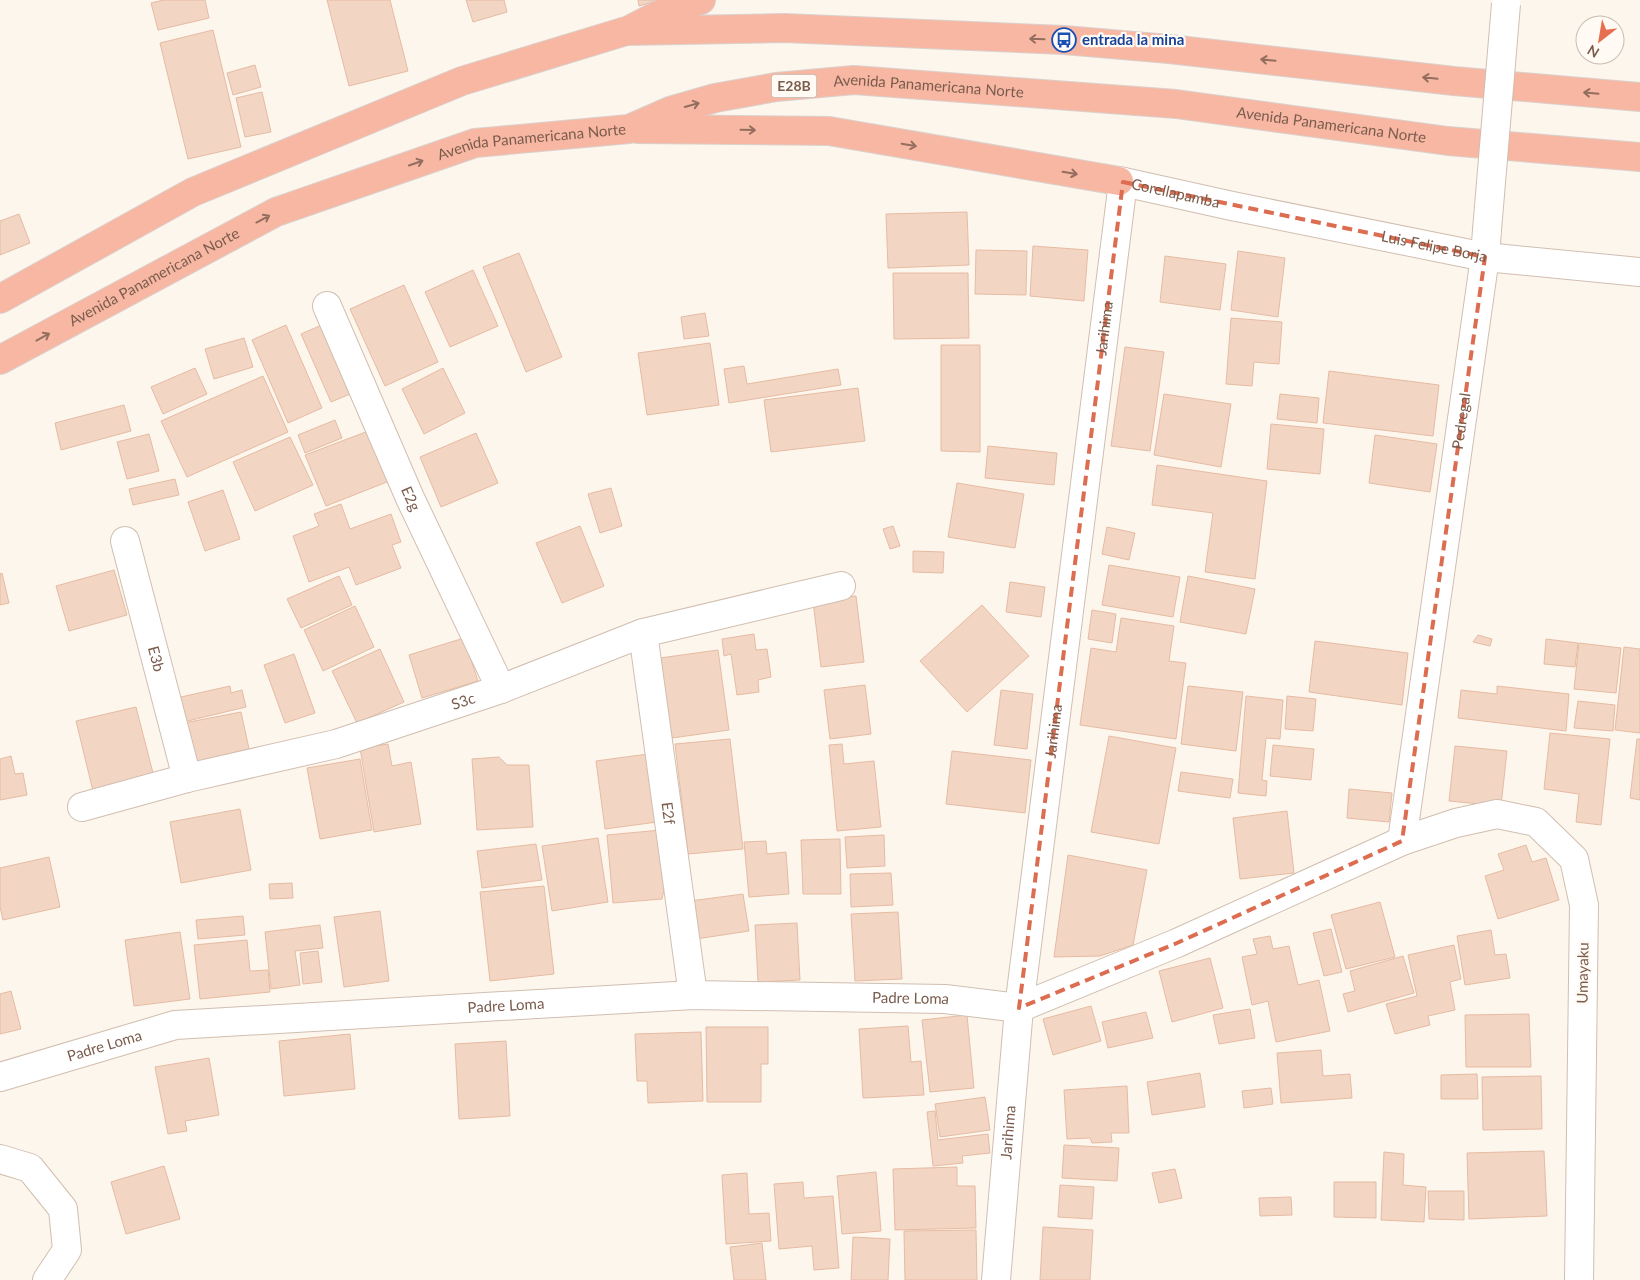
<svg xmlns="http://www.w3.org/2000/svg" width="1640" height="1280" font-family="Lato,sans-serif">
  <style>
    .building { fill: #f3d5c3; stroke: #e6bba3 }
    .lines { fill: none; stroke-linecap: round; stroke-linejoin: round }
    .street-casing { stroke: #d1beb0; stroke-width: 30 }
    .highway-casing { stroke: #dad1cd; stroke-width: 30 }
    .street { stroke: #fff; stroke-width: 28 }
    .highway { stroke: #f7b7a3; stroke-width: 28 }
    .street-bridge-casing { stroke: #d1beb0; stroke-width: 30; stroke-linecap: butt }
    .street-bridge { stroke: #fff; stroke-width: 28 }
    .oneway { stroke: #936e5e }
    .marked { fill: none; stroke: #dc6d51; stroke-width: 4; stroke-dasharray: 10 6; stroke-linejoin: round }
    .labels { text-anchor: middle; stroke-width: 4.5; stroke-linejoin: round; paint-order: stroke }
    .shield { fill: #fffaf3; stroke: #a28b7f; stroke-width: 1 }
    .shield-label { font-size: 14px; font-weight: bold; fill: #7a5c4d }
    .transit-label { font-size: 15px; font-weight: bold; fill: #164399; stroke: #fffaf3; text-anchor: start }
    .street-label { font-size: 15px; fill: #7a5c4d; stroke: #fffaf3 }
  </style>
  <rect width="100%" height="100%" fill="#fdf6ec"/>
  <path class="building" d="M164,0H205L209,18L158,30L151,3Z
    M327,0H390L408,71L349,86Z
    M466,0H504L507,12L473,22Z
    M638,0H659L639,6Z
    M213,30L241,147L188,159L160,43Z
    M255,65L261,87L233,95L227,73Z
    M262,92L271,132L245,137L236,98Z
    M967,212L969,265L888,268L886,214Z
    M19,214L30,243L0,255V221Z
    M1033,246L1088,250L1084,301L1030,296Z
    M976,250L1027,251L1026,295L975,294Z
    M1238,251L1285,258L1278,317L1231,310Z
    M519,253L562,357L526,372L483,267Z
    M1165,256L1226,264L1220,310L1160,302Z
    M473,270L498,326L450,347L425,292Z
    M893,273H968L969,338L894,339Z
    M404,285L438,362L385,386L350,309Z
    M705,313L709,336L684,339L681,317Z
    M1231,318L1282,322L1279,364L1254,362L1252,386L1226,384Z
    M324,324L355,392L331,402L301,334Z
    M286,325L322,408L288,423L252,340Z
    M244,338L253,367L214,379L205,349Z
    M710,343L719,405L647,415L638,353Z
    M941,345H980V452L941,451Z
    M1125,347L1164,352L1150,451L1111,446Z
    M744,366L747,384L838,369L841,385L729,403L724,369Z
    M195,368L207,394L163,414L151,387Z
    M443,368L465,413L424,434L402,389Z
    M1329,371L1439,385L1433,436L1323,423Z
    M263,376L288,432L187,477L161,421Z
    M858,388L865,441L771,452L764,400Z
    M1164,394L1231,404L1221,467L1154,455Z
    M1280,394L1319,398L1317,423L1277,419Z
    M124,405L131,431L61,450L55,423Z
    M335,420L342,438L305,453L298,435Z
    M1271,424L1324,429L1320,474L1267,469Z
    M371,430L392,480L326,506L305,455Z
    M476,433L498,483L441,507L420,457Z
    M149,434L159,471L127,479L117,442Z
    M1375,435L1437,444L1430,492L1369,483Z
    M290,437L313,485L255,511L233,462Z
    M988,446L1057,453L1054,485L985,478Z
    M1157,465L1267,481L1255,579L1205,572L1213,513L1152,505Z
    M175,479L179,495L133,505L129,489Z
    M957,483L1024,494L1015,548L948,537Z
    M611,488L622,526L600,533L588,494Z
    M223,490L240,539L205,551L188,502Z
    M341,504L350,529L391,514L401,542L392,545L401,568L356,585L349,567L309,582L293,536L319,526L314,514Z
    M580,526L604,586L562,603L536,543Z
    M893,526L900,546L890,549L883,529Z
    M1107,527L1135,533L1129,560L1102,554Z
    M913,551L944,552L943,573L913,572Z
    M1109,565L1180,577L1173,617L1102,605Z
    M114,570L127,615L69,631L56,586Z
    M2,573L9,603L0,605V574Z
    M339,576L352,605L301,628L287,599Z
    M1188,576L1255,589L1246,634L1180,622Z
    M1010,582L1045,587L1041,617L1006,612Z
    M856,596L864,662L821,667L813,601Z
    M982,605L1029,656L967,712L920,661Z
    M355,606L374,647L323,671L304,630Z
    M1092,610L1116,614L1112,643L1088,639Z
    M1121,618L1174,626L1169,661L1186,663L1176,739L1080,725L1091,648L1116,652Z
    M754,634L756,650L767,649L771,677L758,680L759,692L737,695L731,654L724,656L722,639Z
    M1478,635L1492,639L1490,646L1473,642Z
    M464,638L478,681L422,698L409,655Z
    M1546,639L1578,643L1575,667L1544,664Z
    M1315,641L1408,653L1402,705L1309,692Z
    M1579,643L1621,648L1616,693L1574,689Z
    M1624,647L1640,649V733L1615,730Z
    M380,649L404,702L357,723L332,671Z
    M718,650L729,730L672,738L660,658Z
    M294,654L315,713L285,723L264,665Z
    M865,685L871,734L830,739L824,690Z
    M230,686L231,693L242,690L246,707L179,723L172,699Z
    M1188,686L1243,692L1236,751L1181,744Z
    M1497,686L1569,694L1566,731L1458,718L1461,690L1497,694Z
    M1001,690L1033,694L1027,749L994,745Z
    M1246,696L1283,700L1280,739L1266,738L1262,780L1267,781L1266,796L1238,793Z
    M1287,696L1316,699L1313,731L1285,729Z
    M1578,701L1615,705L1613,731L1574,728Z
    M136,707L154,777L93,791L76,721Z
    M241,712L251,758L193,769L184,723Z
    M1550,733L1610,739L1601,825L1576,822L1579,794L1544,789Z
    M1109,736L1176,748L1159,844L1091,832Z
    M730,739L743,849L688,854L675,744Z
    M1637,739H1640V800L1630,798Z
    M388,744L392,766L411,762L421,824L374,832L360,748Z
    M842,744L844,764L874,761L881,827L837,831L829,745Z
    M1273,745L1314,749L1311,780L1270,776Z
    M1455,746L1507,751L1501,806L1449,801Z
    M952,751L1031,760L1025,813L946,804Z
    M648,754L657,822L605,829L596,761Z
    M11,756L15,774L23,773L27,795L0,800V759Z
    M499,757L507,765H529L533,827L477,830L472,759Z
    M360,759L372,830L320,839L307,768Z
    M1181,772L1233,779L1230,798L1178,791Z
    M1349,789L1392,793L1389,822L1347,818Z
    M240,809L251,870L181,883L170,822Z
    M1287,811L1294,873L1240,879L1233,818Z
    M661,830L666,881L662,899L613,903L607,835Z
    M884,835L885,866L847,868L845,837Z
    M598,838L608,902L552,911L542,846Z
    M840,839L841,894H803L801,840Z
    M766,841L767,854L786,852L789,894L749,897L744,842Z
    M536,844L542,880L482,888L477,851Z
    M1526,845L1532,862L1546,858L1559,900L1498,919L1485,876L1504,870L1498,854Z
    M1068,855L1147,870L1133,945L1100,956L1054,957Z
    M49,857L60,907L3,920L0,907V868Z
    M891,873L893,905L851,907L850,874Z
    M292,883L293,898L270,899L269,884Z
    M544,886L554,974L490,981L480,892Z
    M743,894L749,931L696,939L690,901Z
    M1380,902L1395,957L1346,969L1331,915Z
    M380,911L389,981L344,987L334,917Z
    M898,912L902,979L855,981L851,914Z
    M243,916L245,935L198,939L196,920Z
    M797,923L800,980L758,982L755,925Z
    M320,925L323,948L295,951L300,985L271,989L265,932Z
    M1331,929L1342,972L1324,976L1313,933Z
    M1491,930L1495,955L1506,954L1510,978L1465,985L1457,936Z
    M180,932L190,999L134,1006L125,940Z
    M1270,936L1273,949L1289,946L1298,985L1319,980L1330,1031L1276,1042L1268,1001L1252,1005L1242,957L1257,954L1253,939Z
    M247,940L250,971L268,970L270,992L200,999L194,945Z
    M1454,945L1461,979L1450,982L1455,1010L1428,1016L1430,1025L1395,1034L1386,1004L1417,996L1408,955Z
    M318,951L322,982L303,984L300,953Z
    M1403,956L1414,993L1348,1012L1343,994L1355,991L1350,971Z
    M1210,958L1223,1008L1172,1022L1159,971Z
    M11,991L21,1029L0,1034V994Z
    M1091,1006L1101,1041L1053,1055L1043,1019Z
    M1250,1009L1255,1038L1219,1044L1213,1015Z
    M1146,1012L1153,1038L1108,1048L1102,1022Z
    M1529,1014L1531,1067H1466L1465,1015Z
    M967,1015L974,1088L930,1092L922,1020Z
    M908,1026L911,1062L921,1061L924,1095L863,1098L859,1029Z
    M706,1027H768V1064H761V1102H707Z
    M701,1032L703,1101L648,1103L647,1081H637L635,1034Z
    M350,1034L355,1089L284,1096L279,1041Z
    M506,1041L510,1116L459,1119L455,1044Z
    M1321,1050L1323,1076L1350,1074L1352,1098L1281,1103L1277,1053Z
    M209,1058L219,1115L185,1121L187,1131L168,1134L155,1067Z
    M1200,1073L1205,1107L1152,1115L1147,1082Z
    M1477,1074L1478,1099H1441V1075Z
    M1541,1076L1542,1129L1483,1130L1482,1077Z
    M1127,1086L1129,1133H1111L1112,1142L1092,1143L1090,1138L1067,1139L1064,1090Z
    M1271,1088L1273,1104L1244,1108L1242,1091Z
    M985,1097L990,1130L940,1137L935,1104Z
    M935,1111L938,1140L988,1134L990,1153L962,1156L963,1163L933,1166L927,1112Z
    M1064,1145L1119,1148L1117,1181L1062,1178Z
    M1544,1151L1547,1216L1469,1219L1467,1153Z
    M1384,1152L1404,1154L1403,1185L1426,1187L1424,1222L1381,1220Z
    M164,1166L180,1219L126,1234L111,1182Z
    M957,1167V1186H975L976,1228L895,1230L893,1169Z
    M1175,1169L1182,1198L1159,1203L1152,1173Z
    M876,1172L881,1231L842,1234L837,1176Z
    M747,1173L749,1214L769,1213L771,1241L726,1244L722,1175Z
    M803,1182L804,1198L833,1196L839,1268L814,1270L812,1246L779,1249L774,1184Z
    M1334,1182H1376V1218L1334,1217Z
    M1060,1185L1094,1187L1092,1219L1058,1217Z
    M1428,1191H1464V1220L1429,1219Z
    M1291,1197L1292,1215L1260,1216L1259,1198Z
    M1043,1227L1093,1230L1090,1280H1040Z
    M976,1230L977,1280H905L904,1231Z
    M853,1237L890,1239L888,1280H851Z
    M762,1243L766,1280H734L730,1247Z"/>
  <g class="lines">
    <g class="street-casing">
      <g id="street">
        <path id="s1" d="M1119,181L1232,206L1485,257L1640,272"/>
        <path id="s2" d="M327,306L410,498L501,689"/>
        <path id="s3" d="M125,541L187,778"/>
        <path id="s4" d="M643,633L693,995"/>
        <path id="s5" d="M82,807L187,778L336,744L501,689L643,633L841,586"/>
        <path id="s6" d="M1402,841L1485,257L1487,230"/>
        <path id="s7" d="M0,1077L175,1025L693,995L945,999L1019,1008L1177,943L1402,841L1456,823L1497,814L1536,822L1574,859L1584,905L1579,1280"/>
        <path d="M0,1159L30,1168L63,1209L67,1250L47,1280"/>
        <path id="s8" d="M996,1280L1019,1008L1123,182"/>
      </g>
    </g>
    <g class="highway-casing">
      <g id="highway">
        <path d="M633,28L664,12L701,0"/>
        <path d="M638,129L829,131L1119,181"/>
        <path d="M0,299L193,192L462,81L626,31L784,28L1064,40L1169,49L1454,81L1640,97"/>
        <path id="s9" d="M0,360L276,212L475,143L629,129L670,111L715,98L776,87L854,80L1176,104L1448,141L1640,157"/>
      </g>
    </g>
    <use href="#street" class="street"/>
    <use href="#highway" class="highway"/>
    <g class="street-bridge-casing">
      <path id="street-bridge" d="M1487,230L1506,4"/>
    </g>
    <use href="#street-bridge" class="street-bridge"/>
  </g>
  <defs><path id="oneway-shaft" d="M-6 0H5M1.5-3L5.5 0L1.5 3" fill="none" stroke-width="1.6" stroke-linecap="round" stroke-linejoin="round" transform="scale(1.25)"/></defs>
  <g class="oneway">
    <use href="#oneway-shaft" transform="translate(1037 39) rotate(-178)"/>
    <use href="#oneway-shaft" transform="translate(1268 60) rotate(-174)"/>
    <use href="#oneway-shaft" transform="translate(1430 78) rotate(-174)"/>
    <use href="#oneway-shaft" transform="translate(1591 93) rotate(-175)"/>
    <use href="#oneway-shaft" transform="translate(692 105) rotate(-16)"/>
    <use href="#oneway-shaft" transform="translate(748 130) rotate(1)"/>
    <use href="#oneway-shaft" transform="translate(909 145) rotate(10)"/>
    <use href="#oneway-shaft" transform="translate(416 163) rotate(-19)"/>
    <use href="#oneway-shaft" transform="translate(1070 173) rotate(9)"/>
    <use href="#oneway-shaft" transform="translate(263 219) rotate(-28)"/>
    <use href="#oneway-shaft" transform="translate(43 337) rotate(-29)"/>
  </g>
  <path class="marked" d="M1123,182L1485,257L1402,841L1177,943L1019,1008Z"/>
  <defs>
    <g id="bus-ring" transform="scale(1.25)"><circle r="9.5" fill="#fffaf3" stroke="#1a4fb4" stroke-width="1.5"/><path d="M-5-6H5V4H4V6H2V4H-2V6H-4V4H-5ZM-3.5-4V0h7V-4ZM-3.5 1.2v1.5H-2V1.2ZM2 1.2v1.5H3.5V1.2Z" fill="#1a4fb4"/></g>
  </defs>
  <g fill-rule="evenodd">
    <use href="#bus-ring" x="1064" y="40"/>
  </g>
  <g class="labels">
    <rect class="shield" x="771.5" y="74.5" width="45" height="23" rx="4"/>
    <g class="shield-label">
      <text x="794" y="91">E28B</text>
    </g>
    <g class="transit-label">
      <text x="1082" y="45">entrada la mina</text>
    </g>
    <g class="street-label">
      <text dy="5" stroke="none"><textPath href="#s9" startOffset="985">Avenida Panamericana Norte</textPath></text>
      <text dy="5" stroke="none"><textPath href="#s9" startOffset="1390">Avenida Panamericana Norte</textPath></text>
      <text dy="5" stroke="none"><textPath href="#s9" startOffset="580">Avenida Panamericana Norte</textPath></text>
      <text dy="5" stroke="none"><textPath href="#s1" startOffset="58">Corellapamba</textPath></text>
      <text dy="5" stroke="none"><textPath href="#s1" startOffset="322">Luis Felipe Borja</textPath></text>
      <text dy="5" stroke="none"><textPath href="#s9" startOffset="175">Avenida Panamericana Norte</textPath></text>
      <text dy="5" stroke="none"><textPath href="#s8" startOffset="958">Jarihima</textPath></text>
      <text dy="5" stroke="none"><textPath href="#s6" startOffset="424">Pedregal</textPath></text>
      <text dy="5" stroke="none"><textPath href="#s2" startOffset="210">E2g</textPath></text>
      <text dy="5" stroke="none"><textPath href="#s3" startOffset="122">E3b</textPath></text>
      <text dy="5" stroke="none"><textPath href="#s5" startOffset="396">S3c</textPath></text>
      <text dy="5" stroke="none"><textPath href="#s8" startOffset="552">Jarihima</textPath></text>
      <text dy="5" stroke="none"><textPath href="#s4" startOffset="182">E2f</textPath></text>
      <text transform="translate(1583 973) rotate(-89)" y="5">Umayaku</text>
      <text dy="5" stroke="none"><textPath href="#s7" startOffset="919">Padre Loma</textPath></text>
      <text dy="5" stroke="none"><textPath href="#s7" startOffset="514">Padre Loma</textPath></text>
      <text dy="5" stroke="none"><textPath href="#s7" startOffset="109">Padre Loma</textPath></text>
      <text dy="5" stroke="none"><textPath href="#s8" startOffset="148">Jarihima</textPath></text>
    </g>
  </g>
  <g transform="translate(1600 40) rotate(211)"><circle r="24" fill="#fffaf3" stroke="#cabbb1"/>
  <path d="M0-4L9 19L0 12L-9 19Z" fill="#e76f51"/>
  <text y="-8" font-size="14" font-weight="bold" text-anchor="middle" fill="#7a5c4d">N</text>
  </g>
</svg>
